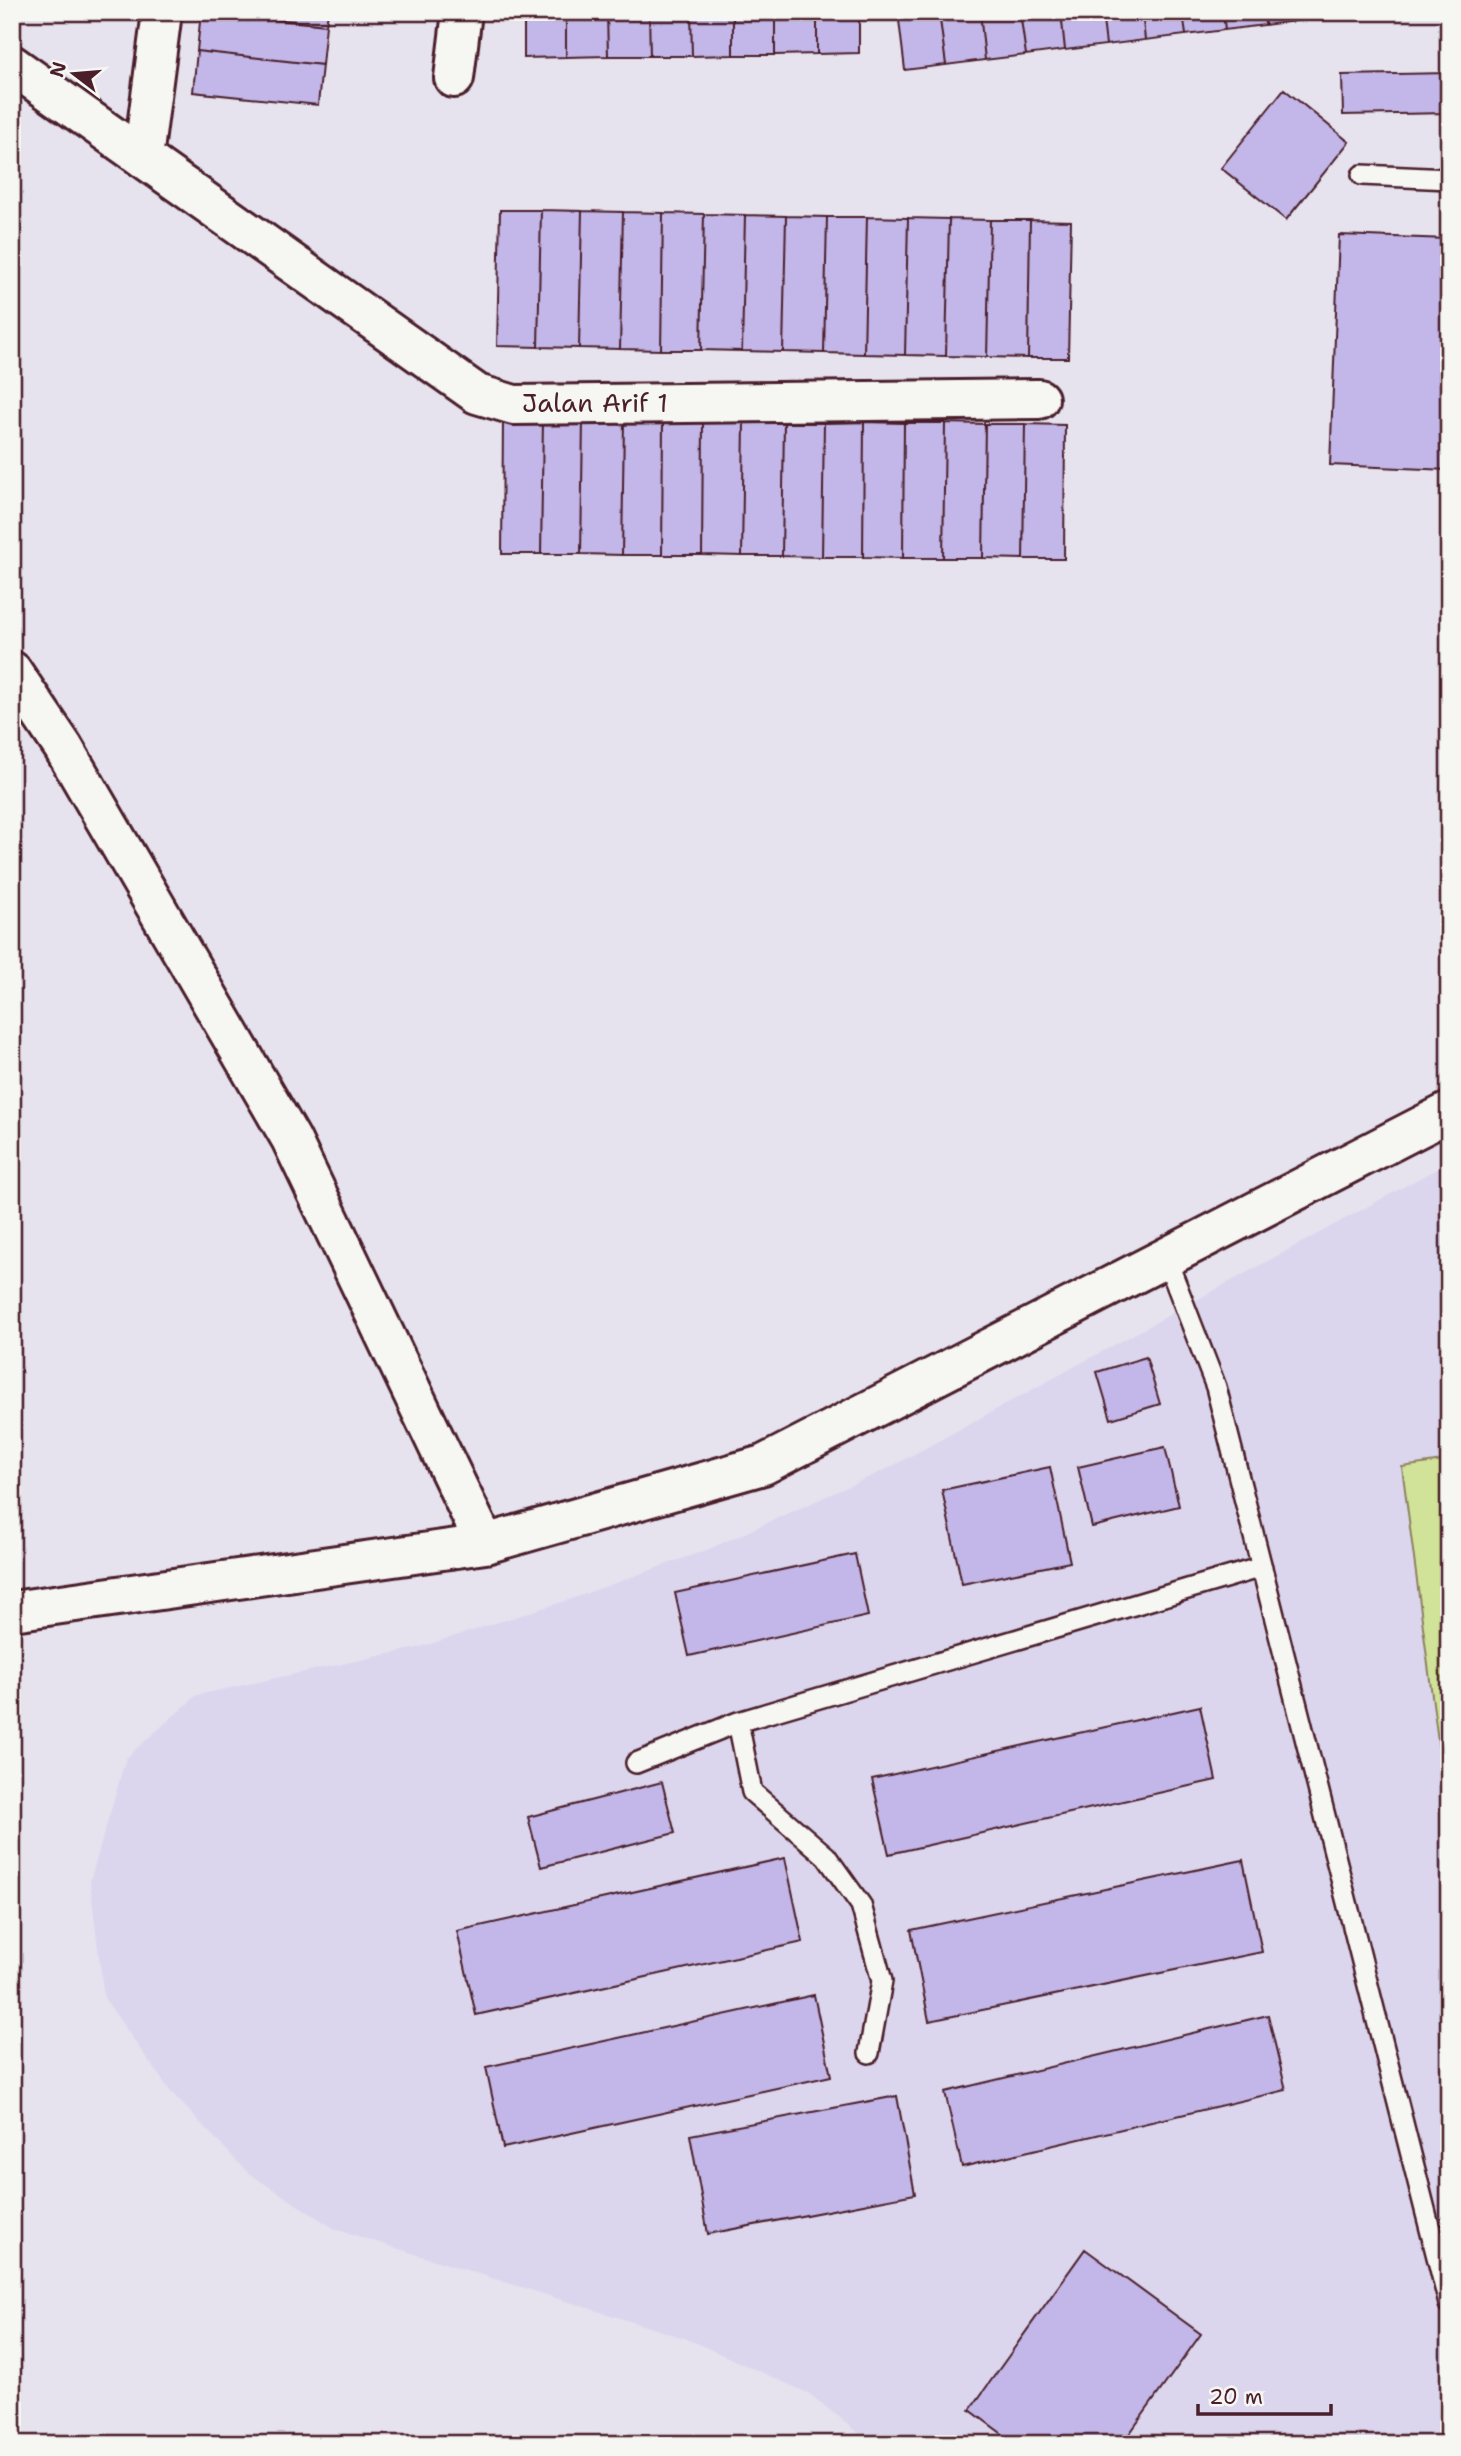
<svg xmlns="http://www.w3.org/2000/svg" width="1461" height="2456" font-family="'Shantell Sans',sans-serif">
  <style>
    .built { fill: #dbd6ed }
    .green { fill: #d1e398; stroke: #8e8162; stroke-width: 2 }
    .building { fill: #c2b7e8; stroke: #4a1f2b; stroke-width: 2 }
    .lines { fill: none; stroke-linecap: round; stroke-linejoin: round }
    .lane-casing { stroke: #4a1f2b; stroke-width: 24 }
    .street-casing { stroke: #4a1f2b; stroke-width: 44 }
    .lane { stroke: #f6f6f2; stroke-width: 19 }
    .street { stroke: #f6f6f2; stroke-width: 38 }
    .labels { text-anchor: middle; stroke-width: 5; stroke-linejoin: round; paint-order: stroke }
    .street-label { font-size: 26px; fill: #4a1f2b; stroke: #f6f6f2 }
  </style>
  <rect width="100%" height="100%" fill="#e6e3ef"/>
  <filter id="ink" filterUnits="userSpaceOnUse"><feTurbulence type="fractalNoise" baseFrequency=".0143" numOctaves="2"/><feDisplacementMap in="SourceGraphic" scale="14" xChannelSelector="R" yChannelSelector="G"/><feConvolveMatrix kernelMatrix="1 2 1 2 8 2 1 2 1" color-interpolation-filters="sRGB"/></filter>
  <g filter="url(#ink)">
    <path class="built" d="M1449,1162V2444H872L808,2393L687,2339L335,2229L248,2173L170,2091L104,1998L90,1881L126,1758L197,1695L421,1647L571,1599L709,1549L887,1469Z"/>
    <path class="green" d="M1449,1460V1825L1402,1467Z"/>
    <path class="building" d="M201,12L326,25L322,65L197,51Z
      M212,12H328L326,25Z
      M524,12H566V57L524,58Z
      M566,12H607L608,56L566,57Z
      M607,12H649L650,56H608Z
      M649,12H691L692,56H650Z
      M691,12H733V55L692,56Z
      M733,12H775V55H733Z
      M775,12H817V54L775,55Z
      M817,12H859V53L817,54Z
      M898,12H939L946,65L905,70Z
      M939,12H980L985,60L946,65Z
      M980,12H1020L1026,55L985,60Z
      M1020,12H1061L1065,50L1026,55Z
      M1061,12H1102L1106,45L1065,50Z
      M1102,12H1142L1145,40L1106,45Z
      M1142,12H1183L1186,35L1145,40Z
      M1183,12H1223L1225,30L1186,35Z
      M1223,12H1264L1265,25L1225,30Z
      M1264,12H1304L1305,20L1265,25Z
      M1304,12H1345V15L1305,20Z
      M197,51L322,65L318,105L193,92Z
      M1449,73V113L1343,115L1342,75Z
      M1284,89L1349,142L1286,220L1221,168Z
      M500,210H541L538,347L497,346Z
      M541,210L582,211L579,348L538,347Z
      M582,211L623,212L620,349L579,348Z
      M623,212L663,213L661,350L620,349Z
      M663,213L704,214L701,350H661Z
      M704,214L745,215L742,351L701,350Z
      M745,215L786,216L783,352L742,351Z
      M786,216L827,217L824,353L783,352Z
      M827,217H867L864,354L824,353Z
      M867,217L908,218L905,355L864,354Z
      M908,218L949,219L946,356L905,355Z
      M949,219L990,220L987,357L946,356Z
      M990,220H1030L1028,358L987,357Z
      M1030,220L1071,221L1068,358H1028Z
      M1339,235L1449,239V470L1330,465Z
      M503,419L543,420L541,554H502Z
      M543,420H583L581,554H541Z
      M583,420L624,421L622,555L581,554Z
      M624,421H663L662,555H622Z
      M663,421L703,422L702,555H662Z
      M703,422H744L742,556L702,555Z
      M744,422L784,423L782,556H742Z
      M864,422L863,557H822L824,423Z
      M864,422L904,423L903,558L863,557Z
      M784,423H824L822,557L782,556Z
      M904,423H945L943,558H903Z
      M945,423L985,424L983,558H943Z
      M985,424H1025L1023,559L983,558Z
      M1025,424L1065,425L1064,559H1023Z
      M1146,1357L1160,1404L1111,1419L1097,1372Z
      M1165,1447L1179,1506L1092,1527L1078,1467Z
      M1050,1467L1070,1562L962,1584L942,1490Z
      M855,1554L868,1616L689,1656L675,1593Z
      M1200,1706L1216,1780L889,1854L872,1779Z
      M662,1782L675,1833L541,1867L528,1817Z
      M785,1858L803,1942L476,2015L457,1931Z
      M1243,1860L1262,1952L929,2021L911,1930Z
      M814,1995L831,2076L503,2148L486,2067Z
      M1268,2015L1286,2090L962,2167L945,2092Z
      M897,2096L915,2194L708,2234L690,2135Z
      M1085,2249L1201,2334L1122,2444H1016L970,2410Z"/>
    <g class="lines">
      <g class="lane-casing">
        <path id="lane" d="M1362,175L1449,179
          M1166,1258L1216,1387L1449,2304
          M738,1722L752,1792L826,1856L861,1905L882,1981L869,2053
          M636,1763L738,1722L1262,1567"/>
      </g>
      <g class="street-casing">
        <path id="street" d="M12,65L477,394L514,405L1039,399
          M454,78L462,12
          M143,158L162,12
          M12,671L63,747L291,1139L485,1544
          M12,1611L485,1544L763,1465L1449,1112"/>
      </g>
      <use href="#lane" class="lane"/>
      <use href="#street" class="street"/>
    </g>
  </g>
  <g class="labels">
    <g class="street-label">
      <text x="595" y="412">Jalan Arif 1</text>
    </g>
  </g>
  <rect width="1461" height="2456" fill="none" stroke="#f6f6f2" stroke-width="42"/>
  <rect x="21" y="21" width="1419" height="2414" fill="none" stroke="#4a1f2b" stroke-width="2.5" filter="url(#ink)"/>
  <g transform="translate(74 74) rotate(286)" stroke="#f6f6f2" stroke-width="5" paint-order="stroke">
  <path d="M0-5L12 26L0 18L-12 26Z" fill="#4a1f2b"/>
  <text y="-10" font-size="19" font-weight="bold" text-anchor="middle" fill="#4a1f2b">N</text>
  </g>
  <path d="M1198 2404v10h133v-10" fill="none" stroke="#4a1f2b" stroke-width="3.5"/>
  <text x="1209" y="2404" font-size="21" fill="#4a1f2b" stroke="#f6f6f2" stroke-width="5" paint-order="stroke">20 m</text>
</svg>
